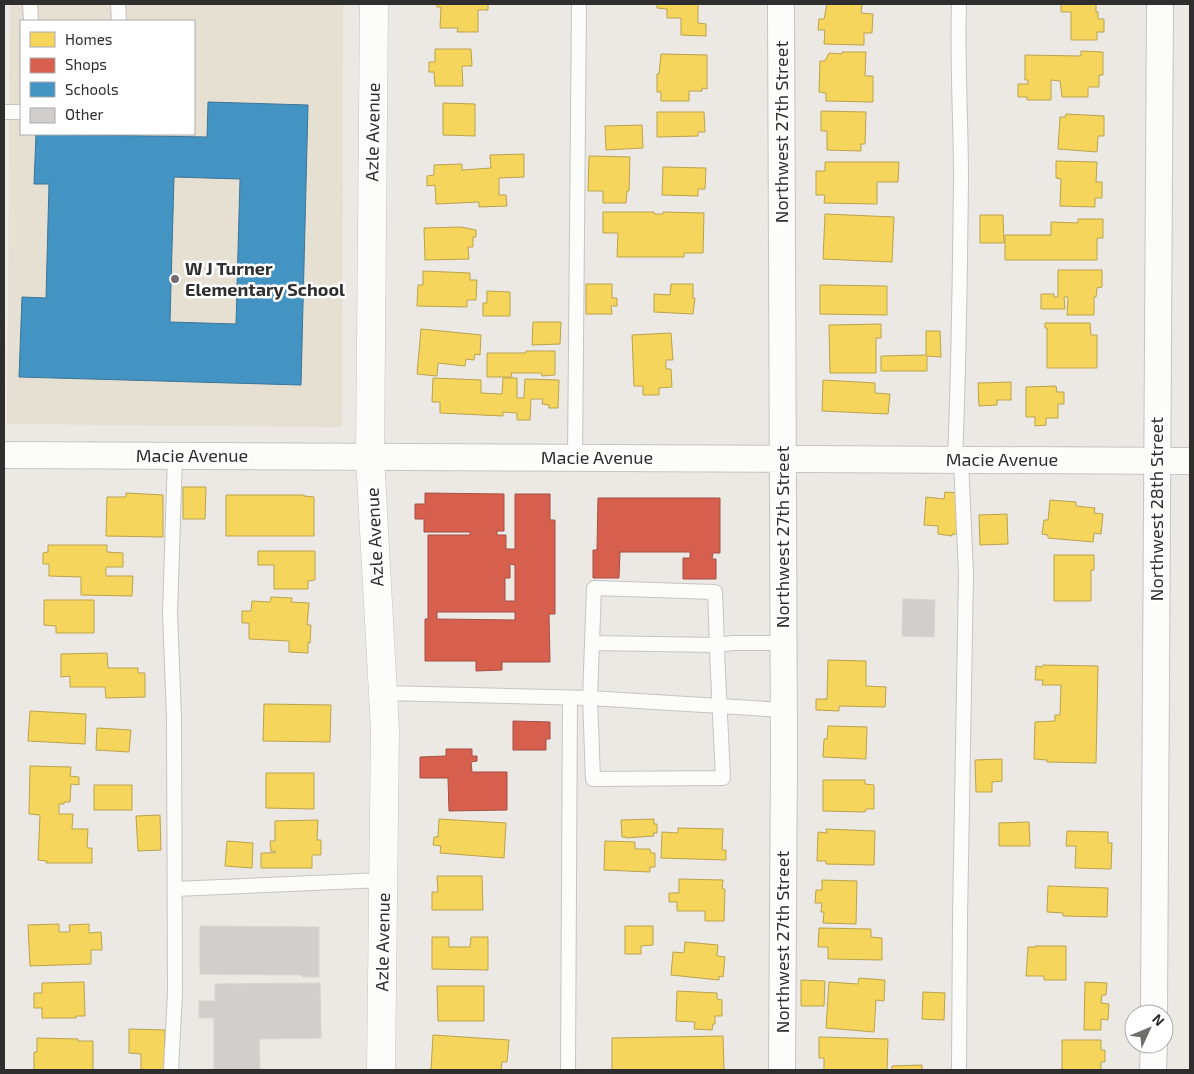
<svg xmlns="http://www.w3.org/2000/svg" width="1194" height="1074" font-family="'Exo 2',sans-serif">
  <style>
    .education { fill: #e6e0d3; fill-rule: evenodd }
    .homes { fill: #f6d55c; stroke: #baa34e }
    .shops { fill: #d6604d; stroke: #a45144; fill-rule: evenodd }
    .schools { fill: #4393c3; stroke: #3d7596; fill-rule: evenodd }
    .building { fill: #d1cecb; stroke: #d7d4d0 }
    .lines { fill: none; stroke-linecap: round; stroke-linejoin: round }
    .lane-casing { stroke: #c5c4c5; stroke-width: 16 }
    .street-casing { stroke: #c5c4c5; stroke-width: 28 }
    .secondary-casing { stroke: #c5c4c5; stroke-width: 29 }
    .lane { stroke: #fcfcfb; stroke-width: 14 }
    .street { stroke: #fcfcfb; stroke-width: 26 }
    .secondary { stroke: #fcfcfb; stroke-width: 28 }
    .poi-dot { fill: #706f6e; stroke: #fff; stroke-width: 2 }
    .labels { text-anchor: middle; stroke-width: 5; stroke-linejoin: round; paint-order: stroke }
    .street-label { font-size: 18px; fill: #2e2e2e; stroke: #fff }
    .poi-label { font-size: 18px; font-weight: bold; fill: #2e2e2e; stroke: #fff; text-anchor: start }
  </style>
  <rect width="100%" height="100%" fill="#ece8e4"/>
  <path class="education" d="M10,4H343L342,427L7,424ZM21,21H194V134H21Z"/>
  <path class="homes" d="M437,4H488V10H478V32H457L458,28H440L441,7H437Z
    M657,4H698V23L706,24V36L681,35V18H667V9L657,8Z
    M827,4H862L861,13L873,14L872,33H864V45L824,44L825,30H818L819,19H824Z
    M1061,4H1096V12H1098V19H1104V32H1097V40H1071V12H1061Z
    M435,49H471L472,66H462L463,86H435L434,72H429V62H435Z
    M1081,51L1103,52V75H1099V87H1088V97H1062L1060,81L1051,80V100H1027V97H1018V84H1028V80H1025V55L1081,56Z
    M842,52H866L865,76H873V102L826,101V93L819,92L820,61H825L829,53L842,54Z
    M661,54L707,55V89L702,88V91H689V101H661V92H657V74H659Z
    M443,103L475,104V136L443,135Z
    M821,111L866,112L865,144H861V151L827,150V131H821Z
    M657,112H704L705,132H698V136L657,137Z
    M1066,114L1104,116V136H1098L1097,152L1058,149L1060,117H1065Z
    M642,125L643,148L606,150L605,126Z
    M524,154V177L499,178V195H506L507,206L479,207V202L436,204L435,185L427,186V176L434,175V165L462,164V170L491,168L490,155Z
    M589,156L630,157L629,191H627L626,203H603V191H588Z
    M1056,161L1097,162L1096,182H1102V198H1095V207L1060,206L1061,179L1056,178Z
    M825,162H899L898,182H877V204L824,203L825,195H816V171H825Z
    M663,167L706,168L705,189H698V196L662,195Z
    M603,212H654V214H663V212L704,213L703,253H684V257H617L618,233H603Z
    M825,214L894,217L892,262L823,259Z
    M980,215H1003L1004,243H980Z
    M1078,219H1103V238H1097V260H1005V235H1051V222L1078,223Z
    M461,227L476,230V237H473V247H468L469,259L425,260L424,228Z
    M1058,270H1102V287L1097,288L1096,297H1094V315H1067L1068,297H1064L1065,309H1041V294H1054V297H1058Z
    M423,271L470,273V280H477L476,300H467V307L417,306L418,285H423Z
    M586,284H612V298H617V306H611L612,314H586Z
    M671,284H693V298H695L693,314L654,312V294L670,295Z
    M820,285L887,286V315L820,314Z
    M487,291L510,292V316H483V303H487Z
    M533,322H561L560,344L532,345Z
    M1045,323H1090L1091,335H1097V368H1047V328H1045Z
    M881,324V338H876V373H830L829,325Z
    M421,329L481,335L480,355L475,354L474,360L466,359L465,366L438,363L437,376L417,374Z
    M926,331H940L941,357L927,356V371H881V356L926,355Z
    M671,333L673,360H666V369H671L672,387L659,388V395H643V386H634L632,335Z
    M526,351H555V375L542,376L541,373H511L512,377H487V353H526Z
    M433,378L481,380V393L502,394L503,378H517V398H524L525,379L559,380L558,408H549V405L542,404L543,399H531L530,420H517V413L503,412V416L440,413V402H432Z
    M823,380L875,383V393L890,394L888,414L822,411Z
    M1011,382V400H997V405L979,406L978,383Z
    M1056,386L1057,392H1064V404H1058V418H1046V425L1035,426V417H1026V387Z
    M183,487H206L205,519H183Z
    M945,492L959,493L957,534H952V536L938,534V526L924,525L926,497L944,499Z
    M126,493L163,495V537L106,536L107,497H126Z
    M226,495H304V496L314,497V536H226Z
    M1050,500L1076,502V506L1095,508L1094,513L1103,514L1101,534L1094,533L1093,542L1048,538V535L1042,534L1044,520H1048Z
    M1007,514L1008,544L980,545L979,515Z
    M48,545H107V552L123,553V567H106V576H133L132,596L81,595V577L49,576V564H43V553L48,552Z
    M258,551H315V580L308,581V589H274V565H258Z
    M1054,555H1094V570H1091V601H1054Z
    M271,597L292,598L291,602L309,603L307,625H311L310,643L308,642V653L289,652V641L249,639V623H242V611H251L252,601L270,602Z
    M44,600H94V633H56V626L44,625Z
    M107,653L108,668H138V673H145V697L106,698L105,687H70V676L61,677V654Z
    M828,660L866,661V686L886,687L885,707L839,706V711L816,710V699H827Z
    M1043,665L1098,666L1096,763L1047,762V760L1034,759L1035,722L1055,721V715H1060L1061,685H1042L1043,680H1035L1036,666L1042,667Z
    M264,704L331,705L330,742L263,741Z
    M30,711L86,714L85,744L28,741Z
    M828,726L867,727L866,759L823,757L824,739H827Z
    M97,728L131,730L129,752L96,750Z
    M1002,759V781L992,782V792H976L975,760Z
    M30,766L71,767L70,776L79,777V785L71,784L70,802H64V804H59V814H73L72,829H88L87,848H92V863H46L47,861L38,860L40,815L29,814Z
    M266,773H314V809L266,808Z
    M823,780H865V784L874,785V809H866L865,812L823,811Z
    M94,785H132V810H94Z
    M160,815L161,850L138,851L136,816Z
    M439,819L506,823L504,858L440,853L441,846L433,845L434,837H438Z
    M654,819V824H657V833H653L654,836L626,838V837H622L621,820Z
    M318,820L317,840H321V855H312V868H261V853H275V851L271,852L270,841H275V821Z
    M1029,822L1030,846H999V823Z
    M678,828L723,829L722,850H726V860L661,858L662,832L678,833Z
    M826,829L875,831L874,865L826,864V861H817L818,832L827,833Z
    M1067,831L1108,832V843H1112L1111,869L1075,868L1076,846H1066Z
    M227,841L253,843L252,868L225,866Z
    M605,841L635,842V849H650L651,853H655V867H650V872L604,870Z
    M437,876H482L483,910H432V892H438Z
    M679,879L723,880L722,889H725L724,921H705V911H677V902H669V893H679Z
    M822,880L857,881L856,924L823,923L824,912H821L822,903H815L816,890H822Z
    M1048,886L1108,888L1107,917L1063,916V913L1047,912Z
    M59,924V932H70L69,925L89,924V933L101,932L102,950H91V964L30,966L28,925Z
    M625,926H653V945L641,946V954H625Z
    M819,928L871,929V937L882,938V960L828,959V947H818Z
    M432,937H449V947H470L471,937H488V970L432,969Z
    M685,942L718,945L717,956L725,957L723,977L719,976V980L671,975L673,952L684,953Z
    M1035,946H1066V980H1044V976H1026L1028,947H1036Z
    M859,978L885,980L884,1001L876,1000L874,1032L826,1028L829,982L858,984Z
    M801,980L825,981L824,1006H801Z
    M84,982L85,1016H76V1018H42V1008H34V993H42V983Z
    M1085,982L1107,983L1106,995H1102L1101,1003L1109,1004L1108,1020L1101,1019V1030H1084Z
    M437,986H484V1021H438Z
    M677,991L717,993V999L722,1000V1016H715V1024H713L712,1030L694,1029L695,1022L676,1021Z
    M923,992L945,993L944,1020L922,1019Z
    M129,1029L165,1030L164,1070H141V1054L129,1053Z
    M433,1035L509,1040L507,1062H502L501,1070H431Z
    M723,1036L724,1070H612V1038Z
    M819,1037L888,1039L887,1070H824V1058H819Z
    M37,1038L78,1039V1041H93V1070H34V1052H37Z
    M1062,1040H1101V1050H1105V1062H1101V1070H1062Z
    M922,1065V1070H892V1066Z"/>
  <path class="shops" d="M425,493L504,494V531H497V535H506V549H515V494H550V520H555V614H549L550,662H502V670L476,671V661H425V619H428V535H470V532H424V519H415V504H425ZM510,564L515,565V601H505V578H510ZM437,612H515V620L437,619Z
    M598,498H720V553H713L712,559H716V579H683V558H690V552H620L619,578H593V550H597Z
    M513,721L550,722V739H546V750H513Z
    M446,749H472V756H477V761L471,762L472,772H507V810L449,811L448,778H420V757L446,756Z"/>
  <path class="schools" d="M208,102L308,105L301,385L19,377L22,297L46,298L49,184H34L36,134L207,137ZM174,177L240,179L236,324L170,322Z"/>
  <path class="building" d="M903,599L935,600L934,637L902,636Z
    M200,926L319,927V977H302V975L200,974Z
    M320,983L321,1038L259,1039L260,1070H214V1018H199V1001H215V984Z"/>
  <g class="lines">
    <g class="lane-casing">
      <path id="lane" d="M30,4L31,21
        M118,4L119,21
        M4,112H21
        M575,458L579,4
        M955,460C959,366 960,272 961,179C961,120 957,62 959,4
        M592,643L717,645L733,643H783
        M383,693L590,698L593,779L723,778L717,651V645L715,592L594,588L590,698L784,710
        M175,889L383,880
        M171,1070L175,993L174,718L170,613L175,456
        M568,1070L570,698
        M959,1070L960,919L966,574L961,460"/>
    </g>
    <g class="street-casing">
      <path id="street" d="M781,4L784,756L782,1070
        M4,455L1190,461
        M1154,1014L1160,4
        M1153,1070L1154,1044"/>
    </g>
    <g class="secondary-casing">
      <path id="secondary" d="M374,4L370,457L385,730L381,1070"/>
    </g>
    <use href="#lane" class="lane"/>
    <use href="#street" class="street"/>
    <use href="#secondary" class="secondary"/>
  </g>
  <circle class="poi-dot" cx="175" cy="279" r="5"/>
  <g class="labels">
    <g class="street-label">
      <text transform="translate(373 132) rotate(-89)" y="6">Azle Avenue</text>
      <text transform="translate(782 132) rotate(-90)" y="6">Northwest 27th Street</text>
      <text x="192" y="462">Macie Avenue</text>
      <text x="597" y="464">Macie Avenue</text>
      <text x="1002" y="466">Macie Avenue</text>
      <text transform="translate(1157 509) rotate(-90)" y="6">Northwest 28th Street</text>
      <text transform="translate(375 537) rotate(-93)" y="6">Azle Avenue</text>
      <text transform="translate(783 537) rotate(-90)" y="6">Northwest 27th Street</text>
      <text transform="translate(383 942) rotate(-89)" y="6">Azle Avenue</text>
      <text transform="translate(783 942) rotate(-90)" y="6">Northwest 27th Street</text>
    </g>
    <g class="poi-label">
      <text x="185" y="275">W J Turner<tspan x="185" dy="21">Elementary School</tspan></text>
    </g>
  </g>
  <rect width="1194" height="1074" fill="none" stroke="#2e2e2e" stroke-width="10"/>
  <rect x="20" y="20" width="175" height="115" fill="#ffffff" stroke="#ababab"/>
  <rect x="30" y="32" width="25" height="15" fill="#f6d55c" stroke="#ababab"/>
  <text x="65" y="45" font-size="15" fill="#2e2e2e">Homes</text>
  <rect x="30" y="58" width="25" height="15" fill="#d6604d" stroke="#ababab"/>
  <text x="65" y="70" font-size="15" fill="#2e2e2e">Shops</text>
  <rect x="30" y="82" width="25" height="15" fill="#4393c3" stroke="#ababab"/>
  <text x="65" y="95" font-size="15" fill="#2e2e2e">Schools</text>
  <rect x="30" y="108" width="25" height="15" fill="#d1cecb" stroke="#ababab"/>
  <text x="65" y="120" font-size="15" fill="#2e2e2e">Other</text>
  <g transform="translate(1149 1029) rotate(46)"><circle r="24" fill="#ffffff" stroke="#ababab"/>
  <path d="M0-4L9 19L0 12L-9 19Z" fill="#706f6e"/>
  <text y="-8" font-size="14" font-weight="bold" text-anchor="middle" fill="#2e2e2e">N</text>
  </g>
</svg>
